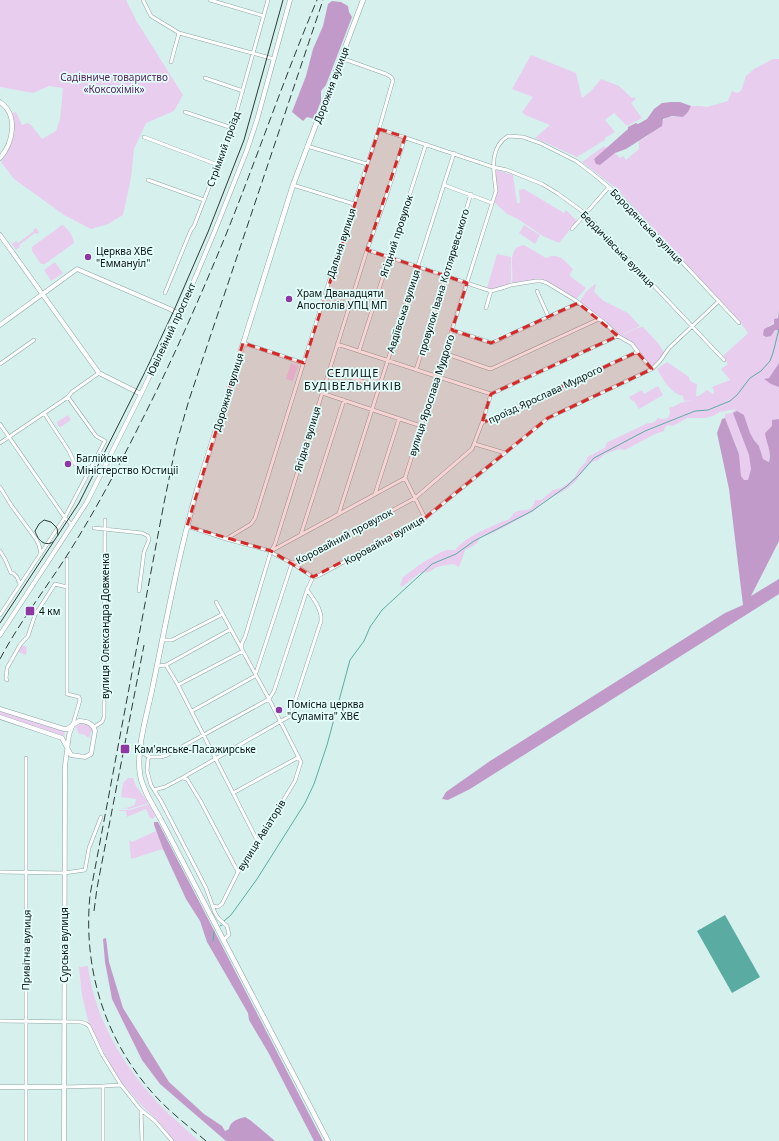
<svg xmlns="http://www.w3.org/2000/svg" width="779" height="1141" font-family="'Noto Sans',sans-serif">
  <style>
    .green { fill: #e9cdef }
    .forest { fill: #c29aca }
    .water { fill: #5aaca3 }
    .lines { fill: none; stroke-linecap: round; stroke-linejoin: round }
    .stream { stroke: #5aaca3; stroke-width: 1 }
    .street-casing { stroke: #8ca5a2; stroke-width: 4 }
    .secondary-casing { stroke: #8ca5a2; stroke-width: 5 }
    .primary-casing { stroke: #8ca5a2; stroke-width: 5.5 }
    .street { stroke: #fff; stroke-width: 3 }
    .secondary { stroke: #fff; stroke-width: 4 }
    .primary { stroke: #fff; stroke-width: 4.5 }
    .tram { stroke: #2d3a38; stroke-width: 1 }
    .rail { stroke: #2d3a38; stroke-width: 1; stroke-dasharray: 8 4; stroke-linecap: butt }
    .marked { fill: #d62828; fill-opacity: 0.2; stroke: #d62828; stroke-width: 3; stroke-dasharray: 8 5; stroke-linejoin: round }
    .poi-dot { fill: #9137a3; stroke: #e3fefb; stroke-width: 1.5 }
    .labels { text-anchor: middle; stroke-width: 3.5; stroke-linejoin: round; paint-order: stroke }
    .park-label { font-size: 10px; fill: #562560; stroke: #e3fefb }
    .street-label { font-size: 10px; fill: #081211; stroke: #e3fefb }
    .poi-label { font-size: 10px; fill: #081211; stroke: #e3fefb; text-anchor: start }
    .neighbourhood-label { font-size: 11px; letter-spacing: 1px; fill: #081211; stroke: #e3fefb }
  </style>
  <rect width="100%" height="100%" fill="#d6f1ed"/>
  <path class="green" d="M0,0H126L137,22L183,95L174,111L146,123L134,149L131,178L123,215L108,224L91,229L64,215L14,179L1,162C12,143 15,136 12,113L16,112L22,125L28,123L31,125L42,139L56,131L60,119L63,88L49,86L33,93L0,87Z
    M531,55L576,73L582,98L591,91L601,79L619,86L632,98L634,97L636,99L631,103L642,118L627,126L614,113L605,120L615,132L605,138V140L577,157L535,138L550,125L525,115L522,112L533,97L512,89Z
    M773,59H779V311C777,322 772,324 764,329L775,330H779V363L769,378L779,386V419L772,421L779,487L770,450L769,462L763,459L759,446L754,440L750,433L744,415L734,414L749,455L751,469L748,480H744L741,477L739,453L725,418V414L731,413L736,409L720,412L713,416L705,418H687L673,426L668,425L665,427L664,431L655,434L625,450L619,449L605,454L598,460L594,461L589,464L580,474L577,480L567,489L543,502L534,511L493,533L480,537C478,546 471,546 465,550L464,554L459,567L453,564L441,566L435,568L429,572L420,573L402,587L400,585L403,577L422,563L441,552L447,550H455C466,536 487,529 503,521L508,520C511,518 512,515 514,513C523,507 532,515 535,500H541L553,490L561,488L567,484L575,477L579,469L586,462L587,457C594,455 598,450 605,448L606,444L608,442L648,423C653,424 655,422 658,418L662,419L668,418L670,413L669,408L671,407H673L680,403L692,400L684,401L683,396C670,393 663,379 657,369L667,362L689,377L690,381L697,384L696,396H699L707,390L713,394L714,391L712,387L730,380L721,369L728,364L723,356L748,333L740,322L617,189L582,162L604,146L607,148L594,159L600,165L615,153L620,158L623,156L626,160L639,149V141C643,139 647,137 650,134C666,122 658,115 683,117L688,112L691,106H700L707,107L728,101L732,91L737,93L741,91L746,76L754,69Z
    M496,170L513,175L517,203H520L519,190L524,189L564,213L566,210L577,221L559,243L543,236L518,219L507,214L494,202L497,191L495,171Z
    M62,225C67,227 74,237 74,243L45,264H41L32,251V247Z
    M524,225L540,235L535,244L519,233Z
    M36,228L39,232L37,234L35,233L19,245L20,247L16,250L12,244L16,241L18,243L34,231L33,230Z
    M524,245L546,258C559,252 564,260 573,269L570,274V276L586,288L576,300L543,281L512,283C514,271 508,256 517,247Z
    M497,254L511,257V281L510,284L492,290L487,288Z
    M55,262L63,273L51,281L44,270Z
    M595,284L596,285L594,292L604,301L628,313L640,326L619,336L579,302L586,292Z
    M643,327L658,343L664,352L660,361L653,366L643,358L633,343L620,336L637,328Z
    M291,363L298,366L293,381L286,379Z
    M658,386L663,395L639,409L634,401L631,400L629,397L642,390L644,394Z
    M68,415L71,420L61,427L58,426L57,422Z
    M21,645L27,647L26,655L18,652Z
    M0,710L65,730L64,736L0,716Z
    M81,723L92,726L93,730L91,732L89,738L83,734H79L76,727Z
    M128,778H133L136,786L149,803L129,809L120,808H126L135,805L136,799L121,797L123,783Z
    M149,804L155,816L153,819L150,818L146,809L127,817L126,811H119V810H130Z
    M156,831L163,849L131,859L129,840L132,842Z
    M88,966C94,1014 119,1059 151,1095C165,1112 183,1126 199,1141H174L157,1120L142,1106L122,1083L110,1064L88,1021L82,995L79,967Z"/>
  <path class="forest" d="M332,1L341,2L348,6L349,12L352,17L326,85L321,91V101L314,119L307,117L303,121L292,112L306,76L313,49L323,26L328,4Z
    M671,102H680L691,106L688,112L683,117L672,116L663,119L662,126L626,149L615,153L600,165L596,164L594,159L628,129V127L636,123L638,124L647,119L654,109L662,103Z
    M779,311V330H775L771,336L766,337L763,335L764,329L774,324V319L778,318Z
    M779,363V387L771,384L764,379L769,378Z
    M737,411L744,415L750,433L754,440L759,446L763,459L769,462C772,451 766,443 765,433L772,426V420L779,419V541L751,596L779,579V594L470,789L448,800L442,799L446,792L490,761L725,613L743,605L729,489L717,433L722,419L725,418L739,454L741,476L744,480H748L751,469L749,455L733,413Z
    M154,822H158L323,1141H314L268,1052L249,1020L248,1013L207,942L200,921L186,899L163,849L154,825Z
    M106,938L109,962L123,1008L169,1082L204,1114L222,1126L225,1131L229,1129C230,1121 238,1119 245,1117L250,1120L275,1141H226L160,1084L142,1060L112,999L105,962L103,939Z"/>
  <path class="water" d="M725,915L760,977L732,993L697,931Z"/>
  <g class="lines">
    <path class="stream" d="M224,921L231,915L257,879L305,803L314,784L327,745L350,660L364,641L370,627L382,610L432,564L456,554L474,541L532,511L567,486L580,474L594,458L645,431L695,411L708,410L730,401L737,395L750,378L761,371L770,361L773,353L779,329
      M220,926L222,925
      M213,941L214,931"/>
    <g class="street-casing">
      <path id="street" d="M143,0L151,16L179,33
        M210,0L264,16
        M171,62L179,33L274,59
        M205,78L243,91
        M185,112L232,128
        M379,129L493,167L507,170L542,184L557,193L586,214L724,360
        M144,137L218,165
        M307,146L367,164
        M148,180L204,200
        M293,185L354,204
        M444,185L492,203
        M572,229L609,187
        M367,250L491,291L502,288L511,285L536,281H541L547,283L575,300L606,324L618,336L632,344L643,359L652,369
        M537,291L549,318
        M165,293L191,230L194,226L232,128L268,0
        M486,308L491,291
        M452,330L492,343L578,303
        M243,343L303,363
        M337,344L491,394L618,336
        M359,351L426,144
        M444,353L490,369L493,368L599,319
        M0,364L34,340
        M329,370L379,387
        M416,370L471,194
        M322,393L421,426
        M44,413L69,451L75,464
        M482,423L491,394
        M0,424L65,518L72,525
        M0,443L68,397L72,392L99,373
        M475,444L505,453
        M405,478L425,518
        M0,487L11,505L36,539L39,545L41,554
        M375,494L399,419
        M339,513L454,153
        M187,526L226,539L271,551L274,554L292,563L313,577
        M94,528L142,533L148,536L149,540L144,552L139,591
        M301,534L344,400
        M226,539L251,524L255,518L337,256L379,129L393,80L391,77L386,74L341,58
        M0,551L5,559L11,573H13L17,577L20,584
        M271,551L405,478L496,191C494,173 488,148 508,136L523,137L540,143L576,161L592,173L621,197L739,323
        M67,559V694L79,697L80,700L73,724
        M0,615L65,517L105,441L96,436L68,397
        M162,640H172L223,614
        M242,649V643L245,637L271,551L275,544L367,250L387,194L405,137
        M166,665L178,685L258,842
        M157,666L166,665L231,629
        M7,680L6,679L7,668L20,645L28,636L35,615L55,584L67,587
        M178,685L243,651
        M192,711L255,676L292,563L305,558L415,498L472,449L482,423L637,352
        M94,727L102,722L104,717L105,520
        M140,752L150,757H161L167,755L269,699L274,691L307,590L313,577L318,576L425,518L548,418L652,369L660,361L669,348L719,301
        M150,757L148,759L147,771L151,785L161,801L206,888L215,913L219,919L227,926L229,935L223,940
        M183,778L187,779L201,802L238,872
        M154,790L165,787L182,778L290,716L321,621C322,610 314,599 307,590
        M233,793L299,757
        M0,872L64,873L85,870L89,848L101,817
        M213,906L218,907L222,904L238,872L258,842L295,781L301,762L269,699L216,602
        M0,1021L81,1022L86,1024L89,1026L102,1054L121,1085L103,1086V1141
        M121,1085L141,1110L155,1121L172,1141
        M64,1087L103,1086
        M141,1110L142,1141
        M26,1141V758"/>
    </g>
    <g class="secondary-casing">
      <path id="secondary" d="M0,102C19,115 13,143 0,158
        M0,235L99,373L141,394
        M0,325L77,269L170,309L179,314
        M0,635L87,502L141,394L185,302L214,233L247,150L257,120L290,0
        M0,709L64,729H67L79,721C87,721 93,723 95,731L91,754L85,757L71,755L62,738L0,717
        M0,1087H64
        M64,1141L65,766L69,735L73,724"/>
    </g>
    <g class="primary-casing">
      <path id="primary" d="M328,1141L160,818C153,805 142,789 140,774C136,750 147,714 152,690C166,623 178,556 197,490L293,185L363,0"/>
    </g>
    <use href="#street" class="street"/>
    <use href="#secondary" class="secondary"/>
    <use href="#primary" class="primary"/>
    <path class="tram" d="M53,542C44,547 38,540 35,531L39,524L44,520L51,522L57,528L58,535
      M0,623L79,503L146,370L175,308L208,232L244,140L283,0"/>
    <path class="rail" d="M0,659C19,623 44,591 66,557C94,513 118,468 141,422C172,361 199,300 225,237C257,158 284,78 317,0
      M94,911L97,888L144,645
      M206,1141C187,1125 166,1109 150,1090C103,1035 83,966 90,895L164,503L176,445L189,400L323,0"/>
  </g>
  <path class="marked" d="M379,129L405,137L367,250L467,283L452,330L491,343L578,303L618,336L491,394L482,423L637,352L652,369L548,418L425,518L313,577L271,551L187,526L243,343L304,363Z"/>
  <g class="poi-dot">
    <circle cx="88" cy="257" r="4"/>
    <circle cx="289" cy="299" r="4"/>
    <circle cx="68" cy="464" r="4"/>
    <rect x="25" y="606" width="10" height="10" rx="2"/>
    <circle cx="279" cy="710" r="4"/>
    <rect x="120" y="744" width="10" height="10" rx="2"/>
  </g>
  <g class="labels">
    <g class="park-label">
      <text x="114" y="81">Садівниче товариство<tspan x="114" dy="12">«Коксохімік»</tspan></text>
    </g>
    <g class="street-label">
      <text transform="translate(331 85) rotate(-69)" y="4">Дорожня вулиця</text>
      <text transform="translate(223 149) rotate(-70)" y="4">Стрімкий проїзд</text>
      <text transform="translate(647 226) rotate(46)" y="4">Бородянська вулиця</text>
      <text transform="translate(396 236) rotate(-72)" y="4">Ягідний провулок</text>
      <text transform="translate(341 243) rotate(-72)" y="4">Дальня вулиця</text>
      <text transform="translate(618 249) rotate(46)" y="4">Бердичівська вулиця</text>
      <text transform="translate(443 282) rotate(-73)" y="4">провулок Івана Котляревського</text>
      <text transform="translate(403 311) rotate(-72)" y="4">Авдіївська вулиця</text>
      <text transform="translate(171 329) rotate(-65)" y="4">Ювілейний проспект</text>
      <text transform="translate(228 392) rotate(-73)" y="4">Дорожня вулиця</text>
      <text transform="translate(545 394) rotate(-25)" y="4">проїзд Ярослава Мудрого</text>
      <text transform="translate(431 395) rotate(-72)" y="4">вулиця Ярослава Мудрого</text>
      <text transform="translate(307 439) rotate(-73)" y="4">Ягідна вулиця</text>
      <text transform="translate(344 536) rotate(-28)" y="4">Коровайний провулок</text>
      <text transform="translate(384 540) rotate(-29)" y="4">Коровайна вулиця</text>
      <text transform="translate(105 626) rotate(-90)" y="4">вулиця Олександра Довженка</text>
      <text transform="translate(261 835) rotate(-58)" y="4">вулиця Авіаторів</text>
      <text transform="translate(64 945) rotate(-90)" y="4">Сурська вулиця</text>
      <text transform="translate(26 950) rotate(-89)" y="4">Привітна вулиця</text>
    </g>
    <g class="poi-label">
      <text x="96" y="255">Церква ХВЄ<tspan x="96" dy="12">"Еммануїл"</tspan></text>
      <text x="297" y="297">Храм Дванадцяти<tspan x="297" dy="12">Апостолів УПЦ МП</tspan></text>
      <text x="76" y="462">Баглійське<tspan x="76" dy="12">Міністерство Юстиції</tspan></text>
      <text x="39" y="615">4 км</text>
      <text x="287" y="708">Помісна церква<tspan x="287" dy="12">"Суламіта" ХВЄ</tspan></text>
      <text x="134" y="753">Кам'янське-Пасажирське</text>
    </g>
    <g class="neighbourhood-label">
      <text x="353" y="377">СЕЛИЩЕ<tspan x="353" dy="13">БУДІВЕЛЬНИКІВ</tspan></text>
    </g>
  </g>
</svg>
